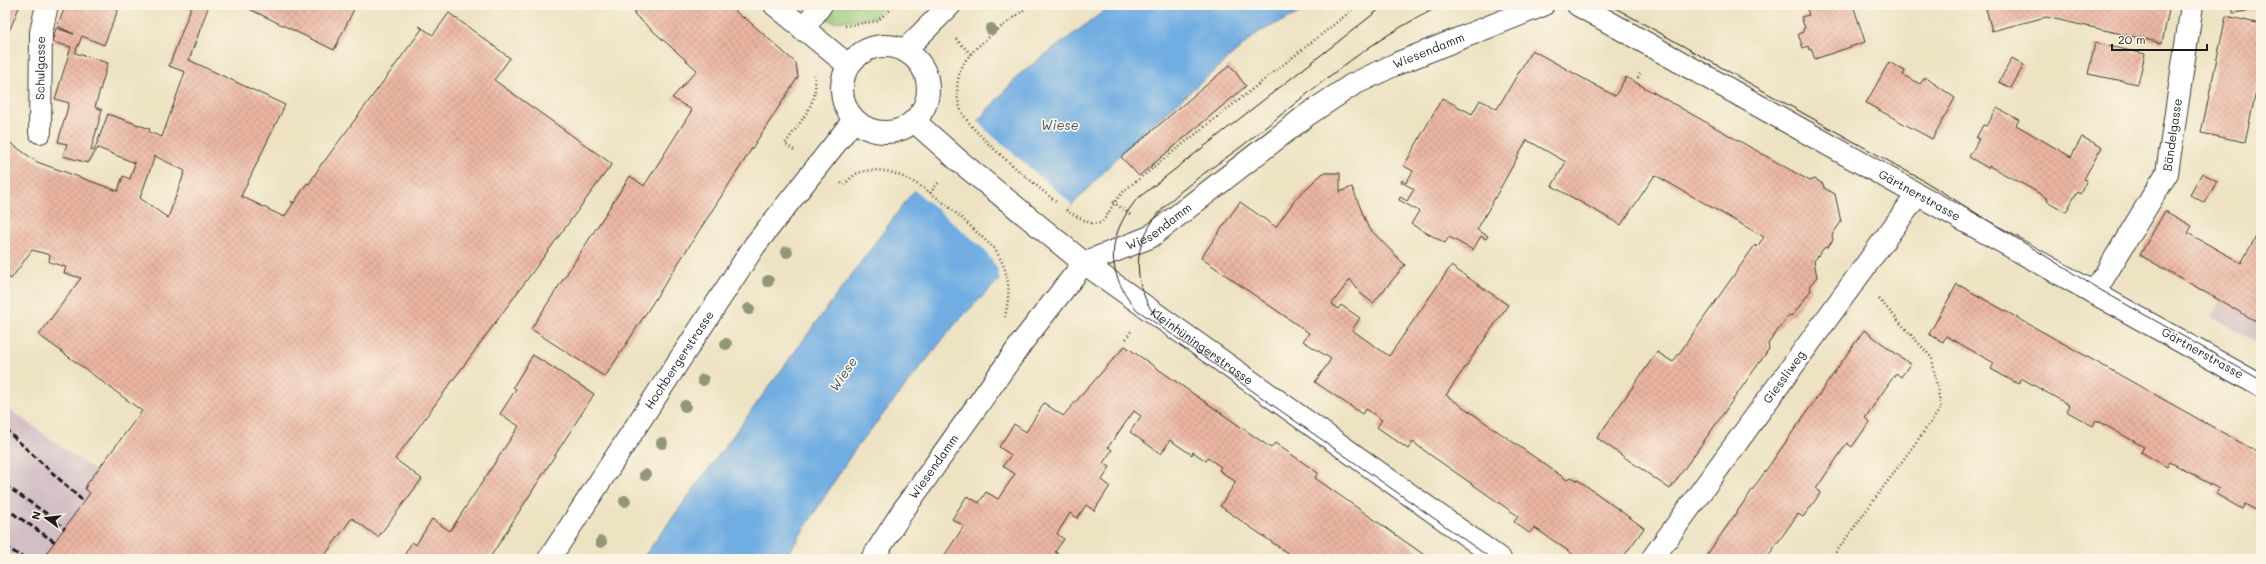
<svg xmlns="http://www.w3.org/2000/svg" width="2266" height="564" font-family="Mali,sans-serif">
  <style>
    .industrial { fill: #d2bec5 }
    .park { fill: url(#park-tufts); stroke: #5a744c }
    .water { fill: #70ade2; stroke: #46647f }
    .pier { fill: #ede3c3 }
    .building { fill: url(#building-cross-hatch); fill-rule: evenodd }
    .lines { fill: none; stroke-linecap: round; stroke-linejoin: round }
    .minor-casing { stroke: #3b3a35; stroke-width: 24 }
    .path { stroke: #3b3a35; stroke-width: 2.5; stroke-dasharray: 1 3; stroke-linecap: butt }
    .minor { stroke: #fff; stroke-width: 22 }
    .tram { stroke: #1c1c1c; stroke-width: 1 }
    .rail { stroke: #1c1c1c; stroke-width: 3; stroke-dasharray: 6 3; stroke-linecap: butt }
    .tree { fill: #92977a }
    .labels { text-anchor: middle; stroke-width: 3.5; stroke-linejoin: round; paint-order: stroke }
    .street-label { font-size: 12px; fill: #1c1c1c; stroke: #fcf5e5 }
    .water-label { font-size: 13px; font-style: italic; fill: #3e566b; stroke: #fcf5e5 }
  </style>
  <defs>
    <pattern id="park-tufts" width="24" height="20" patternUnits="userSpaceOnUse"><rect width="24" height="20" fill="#97cb7c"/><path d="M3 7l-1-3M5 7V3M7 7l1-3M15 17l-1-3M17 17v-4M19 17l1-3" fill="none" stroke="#82ae6b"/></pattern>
    <pattern id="building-cross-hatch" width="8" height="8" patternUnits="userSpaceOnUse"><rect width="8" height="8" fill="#ebb5a2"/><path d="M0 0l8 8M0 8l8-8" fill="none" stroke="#c99b8b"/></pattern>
  </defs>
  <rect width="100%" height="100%" fill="#fcf5e5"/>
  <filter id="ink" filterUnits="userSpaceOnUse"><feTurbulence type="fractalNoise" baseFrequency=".025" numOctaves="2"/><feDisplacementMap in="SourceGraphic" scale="8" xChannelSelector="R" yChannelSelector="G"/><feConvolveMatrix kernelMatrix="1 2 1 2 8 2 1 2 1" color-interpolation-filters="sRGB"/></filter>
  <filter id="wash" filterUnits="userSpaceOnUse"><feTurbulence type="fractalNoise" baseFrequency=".012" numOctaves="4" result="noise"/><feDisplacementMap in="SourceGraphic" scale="16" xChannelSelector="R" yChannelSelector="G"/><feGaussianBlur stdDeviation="0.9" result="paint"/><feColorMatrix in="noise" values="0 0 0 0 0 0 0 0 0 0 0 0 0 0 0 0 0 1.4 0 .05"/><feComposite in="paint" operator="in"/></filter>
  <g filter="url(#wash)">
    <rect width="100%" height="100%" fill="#ede3c3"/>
    <path class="industrial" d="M2261,229V345L2211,317Z
      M5,406L66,450L218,559H5Z"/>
    <path class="park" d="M830,5H886L874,17L833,22L821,17Z"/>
    <path class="water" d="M1112,5H1316L1259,32L1131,143L1029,250L956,323L853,452L785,559H642L909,197L1021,73Z"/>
    <path class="pier" d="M977,119L986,130L1072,204L1059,222L1000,282L997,268L984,249L913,189Z"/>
    <g id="blocks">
      <path class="building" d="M5,5H20L5,41Z
        M66,5H120L104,45L82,36L75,53L108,63L95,107L102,110L91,150L94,151L108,114L150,129L149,132L162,137L185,72L169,66L192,5H209L189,60L285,105L241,196L284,217L293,204L291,201L294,203L307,183L309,184L322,163H323L422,29L419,26L433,35L449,13L510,58L494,80L612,164L395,459L422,479L378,537L352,518L322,559H42L90,493L85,489L87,484L142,411L39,335L81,278L64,273L66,267L49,262L50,255L32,250L11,279L5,275V139L37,162L118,191L123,176L130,179L135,163L98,148L88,163L63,156L67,144L58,142L69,103L55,99L71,47L52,42L56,28L74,34L57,26ZM155,156L185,171L168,218L140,198Z
        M241,5H356L334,50Z
        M638,5H731L732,8L743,18L744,17L796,63L798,77L605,377L531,329L630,176L644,186L692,110L672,98L697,70L634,14Z
        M1812,5H1853L1865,42L1815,59L1811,49L1809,50L1808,46L1803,48L1798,34L1803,32V29L1805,28L1801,17L1809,15L1807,9L1813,8Z
        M1985,5H2170L2162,43L2046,17L1992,31Z
        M2232,5H2261V9L2233,13Z
        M2226,16L2261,24V69L2245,142L2201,133Z
        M2095,43L2145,54L2138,84L2088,74Z
        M1532,50L1615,96L1626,77L1810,181L1815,179L1823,184L1824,188L1835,194L1841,222L1832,235L1833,240L1828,247L1824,248L1814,261L1817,277L1810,285L1811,290L1793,315L1788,316L1768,344L1769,349L1670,489L1597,438L1657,352L1673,362L1755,245L1757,247L1764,237L1655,175L1621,225L1552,186L1566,162L1527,140L1477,230L1488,236L1486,239L1481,236L1473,250L1449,237L1445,243L1411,224L1419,211L1399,200L1400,197L1407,201L1414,189L1401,182L1402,180L1406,183L1413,171L1404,166L1442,98L1472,114L1480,100L1497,109Z
        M2012,58L2024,65L2011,88L1999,82Z
        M1889,62L1905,71L1903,75L1920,84L1925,77L1955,98L1932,139L1866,103Z
        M1230,65L1246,86L1139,176L1121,157Z
        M1997,108L2019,120L2016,125L2071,157L2082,137L2102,147L2084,179L2087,180L2080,194L2077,192L2066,212L2047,201L2048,199L2032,189L1989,166L1988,168L1969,157L1979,139L1976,138L1983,125L1987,126Z
        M1323,173H1340V192L1352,187L1368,227L1405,265L1373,303L1361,294L1350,279L1332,304L1338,309L1341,305L1360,318L1352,330L1389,356L1451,266L1508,305L1446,395L1567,480L1571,477L1581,482L1644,528L1622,559H1580L1535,528L1529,533L1514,522L1518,516L1429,454L1413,442L1408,449L1377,427L1382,420L1366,409L1362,414L1315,382L1331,359L1303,341L1309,333L1201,258L1240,202L1276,227L1297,197Z
        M2202,173L2217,181L2205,203L2190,195Z
        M2165,211L2192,226L2188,233L2241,263L2261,228V324L2140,255Z
        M1957,284L2261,454V513L2245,504L2242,509L2216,494L2219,489L2170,462L2167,467L2141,452L2144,447L2096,420L2093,426L2066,411L2069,405L2021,378L2018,384L1991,369L1994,363L1946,336L1943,342L1929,334Z
        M1864,330L1910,364L1901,377L1896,373L1865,418L1870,422L1861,434L1852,447L1847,443L1816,489L1821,492L1812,505L1803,517L1798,514L1766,559H1704Z
        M1125,346L1271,448L1275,443L1318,473L1315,478L1430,559H1296L1220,506L1236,482L1219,470L1221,467L1208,458L1206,461L1193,452L1192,455L1170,440L1161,454L1130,432L1141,416L1134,411L1108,447L1112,450L1103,463L1110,467L1102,480L1110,486L1094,511L1086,505L1077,518L1070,513L1057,534L1064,539L1055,552L1064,557L1063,559H942L964,526L952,519L967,496L979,503L986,492L998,499L1015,474L1003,466L1011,455L999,447L1014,424L1026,432L1044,403L1063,416Z
        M533,355L594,394L489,559H402L412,542L416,545L432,519L450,531L519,426L500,414L516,389L513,387Z"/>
    </g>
  </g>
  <g filter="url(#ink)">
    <use href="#blocks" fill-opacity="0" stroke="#3b3a35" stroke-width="1"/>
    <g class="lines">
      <g class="minor-casing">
        <g id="minor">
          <path d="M775,5L848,65"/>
          <path id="s1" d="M1578,5L2261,386"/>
          <path d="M803,30L821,5"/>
          <circle cx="885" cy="89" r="43"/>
          <path d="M905,50L950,5"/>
          <path id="s2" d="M914,121L958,160L1084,263L1500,559"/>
          <path id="s3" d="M40,132L41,32L47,5"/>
          <path id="s4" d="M2094,293L2167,173L2192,5"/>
          <path id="s5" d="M549,559L755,245L854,120"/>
          <path id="s6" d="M872,559L904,509L1023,341L1084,263L1150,237L1307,115L1352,85L1396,64L1543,5"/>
          <path id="s7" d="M1652,559L1917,195"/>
        </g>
      </g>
      <path class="path" d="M1030,5C1012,20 975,44 964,63C956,77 955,95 961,110C972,136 1034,182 1057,203
        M1451,5L1454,12
        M1640,5L1645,8
        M845,26L877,21L896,5
        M956,39L971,54
        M1638,78L1641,71
        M5,90L12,93
        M794,150L785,144C799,123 821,101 814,75
        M841,183L844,185C848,181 853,175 858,173C905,156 962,220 994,248C1010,273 1011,288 1005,317
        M930,193L940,181
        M1113,202L1131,215
        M1066,210C1112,238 1097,219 1125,190L1346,15L1356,5
        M1126,339L1131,331
        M1831,559L1941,408L1932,358L1877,297"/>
      <use href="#minor" class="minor"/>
      <path class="tram" d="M1385,5L1137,199C1106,237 1105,272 1137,310L1492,559
        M1610,5L1926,182L2097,288L2261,380
        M1161,323C1139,299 1131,262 1146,233C1162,198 1212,169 1242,146C1306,96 1368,39 1443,5"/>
      <path class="rail" d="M5,429L84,502
        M5,485L47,514L65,529
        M5,508L55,542
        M5,546L25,559"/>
    </g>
    <g class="tree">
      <circle cx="991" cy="29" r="6"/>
      <circle cx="787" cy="252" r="6"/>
      <circle cx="768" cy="281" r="6"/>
      <circle cx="749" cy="309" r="6"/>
      <circle cx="726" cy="344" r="6"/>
      <circle cx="703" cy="380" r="6"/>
      <circle cx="685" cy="406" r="6"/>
      <circle cx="662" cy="443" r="6"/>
      <circle cx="645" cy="475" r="6"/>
      <circle cx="625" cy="501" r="6"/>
      <circle cx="601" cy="542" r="6"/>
    </g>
  </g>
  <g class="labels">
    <g class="street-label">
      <text dy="4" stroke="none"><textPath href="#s6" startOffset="772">Wiesendamm</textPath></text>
      <text dy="4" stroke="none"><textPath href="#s3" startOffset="64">Schulgasse</textPath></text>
      <text dy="4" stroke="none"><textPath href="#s4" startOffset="179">Bändelgasse</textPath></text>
      <text dy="4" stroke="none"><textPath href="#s1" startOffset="391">Gärtnerstrasse</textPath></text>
      <text dy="4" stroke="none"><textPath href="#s6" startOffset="448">Wiesendamm</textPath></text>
      <text dy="4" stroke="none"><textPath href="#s2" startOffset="366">Kleinhüningerstrasse</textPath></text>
      <text dy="4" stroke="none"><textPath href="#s1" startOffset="715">Gärtnerstrasse</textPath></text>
      <text dy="4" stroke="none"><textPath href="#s5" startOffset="238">Hochbergerstrasse</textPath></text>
      <text dy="4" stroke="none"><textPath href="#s7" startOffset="225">Giessliweg</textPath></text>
      <text dy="4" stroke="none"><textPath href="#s6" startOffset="111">Wiesendamm</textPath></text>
    </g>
    <g class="water-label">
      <text x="1060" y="130">Wiese</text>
      <text transform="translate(843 374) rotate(-56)" y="5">Wiese</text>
    </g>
  </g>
  <rect width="2266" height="564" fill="none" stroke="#fcf5e5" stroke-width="20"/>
  <g transform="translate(46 518) rotate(285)" stroke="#fcf5e5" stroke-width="3" paint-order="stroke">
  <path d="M0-3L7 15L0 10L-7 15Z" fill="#1c1c1c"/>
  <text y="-6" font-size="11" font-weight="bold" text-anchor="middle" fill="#1c1c1c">N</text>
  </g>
  <path d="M2112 44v6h95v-6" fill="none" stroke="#1c1c1c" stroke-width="2"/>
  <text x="2118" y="44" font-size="12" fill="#1c1c1c" stroke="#fcf5e5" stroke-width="3" paint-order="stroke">20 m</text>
</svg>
